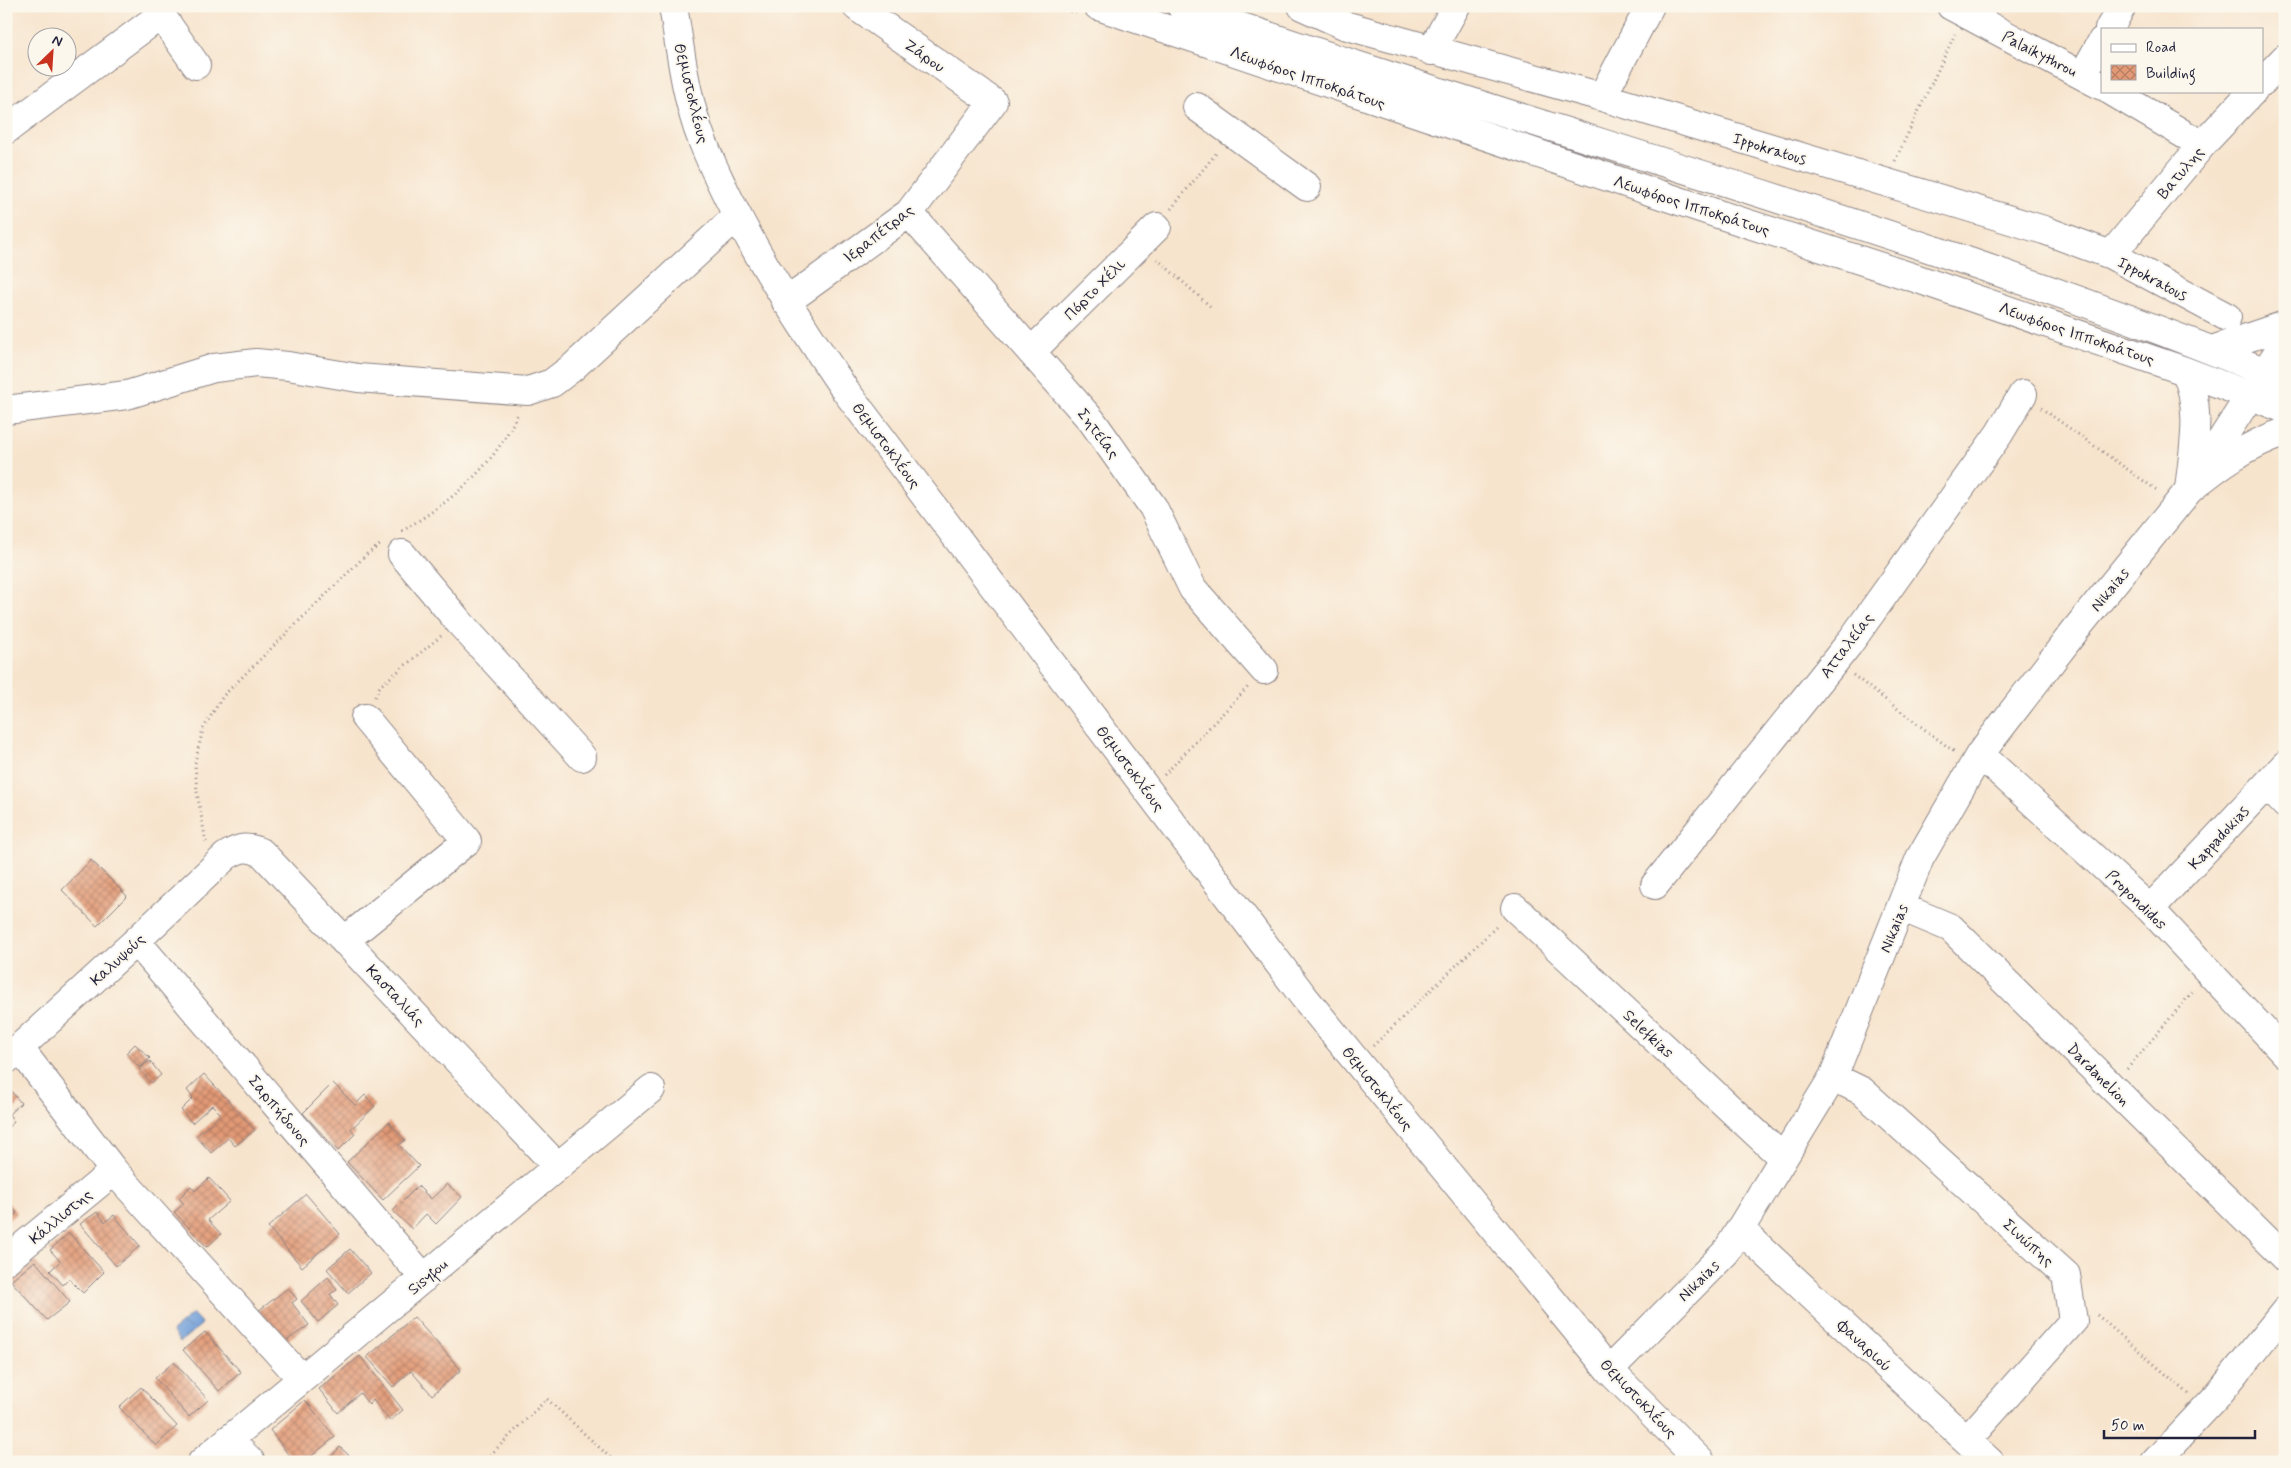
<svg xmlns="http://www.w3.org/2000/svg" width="2291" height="1468" font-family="Mynerve,sans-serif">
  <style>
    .water { fill: url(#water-ripples); stroke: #48608a }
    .building { fill: url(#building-cross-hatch) }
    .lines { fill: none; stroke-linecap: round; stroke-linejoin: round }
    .minor-casing { stroke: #8c8384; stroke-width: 30 }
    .major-casing { stroke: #8c8384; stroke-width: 30 }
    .path { stroke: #8c8384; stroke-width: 3; stroke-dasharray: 1 4; stroke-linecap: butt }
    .minor { stroke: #fff; stroke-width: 28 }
    .major { stroke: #fff; stroke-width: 28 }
    .labels { text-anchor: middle; stroke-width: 4; stroke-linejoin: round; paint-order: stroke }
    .street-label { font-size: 16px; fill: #22223b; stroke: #fbf7ec }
  </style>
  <defs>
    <pattern id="water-ripples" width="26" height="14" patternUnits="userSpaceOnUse" patternTransform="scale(1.25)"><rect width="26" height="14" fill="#6f9ed8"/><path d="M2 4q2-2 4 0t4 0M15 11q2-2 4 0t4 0" fill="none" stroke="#5b80b0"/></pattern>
    <pattern id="building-cross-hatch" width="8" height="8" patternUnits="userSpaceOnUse" patternTransform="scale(1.25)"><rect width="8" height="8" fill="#e29a76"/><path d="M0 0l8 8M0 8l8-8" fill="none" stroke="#b77d62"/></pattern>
  </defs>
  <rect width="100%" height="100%" fill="#fbf7ec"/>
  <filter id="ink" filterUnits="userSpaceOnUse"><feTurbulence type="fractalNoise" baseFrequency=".02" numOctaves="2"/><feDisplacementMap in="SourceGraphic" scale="10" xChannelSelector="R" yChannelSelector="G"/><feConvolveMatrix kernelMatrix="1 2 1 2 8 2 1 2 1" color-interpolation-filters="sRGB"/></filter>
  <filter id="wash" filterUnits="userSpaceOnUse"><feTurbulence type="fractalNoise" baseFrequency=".0096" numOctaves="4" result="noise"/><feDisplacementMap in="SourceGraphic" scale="20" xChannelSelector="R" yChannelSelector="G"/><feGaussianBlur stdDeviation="1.12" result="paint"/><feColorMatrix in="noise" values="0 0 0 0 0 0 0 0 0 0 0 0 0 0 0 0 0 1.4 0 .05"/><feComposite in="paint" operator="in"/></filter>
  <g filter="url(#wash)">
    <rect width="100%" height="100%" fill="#f7e4cd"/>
    <path class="water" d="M193,1314L202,1324L180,1342L172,1331Z"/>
    <g id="blocks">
      <path class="building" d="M91,860L127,896L97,926L62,890Z
        M135,1044L150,1058L140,1068L126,1053Z
        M150,1061L161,1075L151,1083L139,1069Z
        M204,1074L255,1130L235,1146L228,1138L211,1153L196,1136L221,1114L212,1105L192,1123L181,1110L193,1098L187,1090Z
        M333,1083L355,1105L365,1095L375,1106L351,1129L355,1134L338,1151L303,1113Z
        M6,1085L21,1103L9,1114L14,1122L6,1129Z
        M389,1122L405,1140L399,1145L419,1166L383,1200L347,1162Z
        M209,1178L230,1201L208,1220L221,1234L207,1247L174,1212L184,1204L179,1198L191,1186L195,1191Z
        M447,1184L462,1197L436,1224L426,1214L412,1229L393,1211L418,1186L431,1199Z
        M306,1194L340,1234L302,1267L268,1227Z
        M6,1200L17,1213L6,1222Z
        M97,1212L105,1222L114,1215L140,1246L116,1266L80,1224Z
        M69,1233L104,1272L83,1293L69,1279L63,1285L50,1271L60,1261L50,1250Z
        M350,1249L371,1273L348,1293L327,1269Z
        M35,1261L70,1302L47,1320L11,1281Z
        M328,1277L337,1290L330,1294L338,1305L318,1322L301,1301Z
        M288,1288L297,1299L292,1303L309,1325L282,1344L258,1311Z
        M414,1317L461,1370L432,1395L411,1371L393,1387L367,1357Z
        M205,1332L241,1372L219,1391L183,1350Z
        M360,1356L403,1410L390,1421L373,1400L369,1405L360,1393L338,1413L319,1389Z
        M174,1362L208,1400L189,1417L155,1378Z
        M141,1387L177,1426L156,1446L119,1407Z
        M305,1400L335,1437L304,1462H294L270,1430Z
        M340,1447L356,1462H326Z"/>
    </g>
  </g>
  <g filter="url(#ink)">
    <use href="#blocks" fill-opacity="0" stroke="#8c8384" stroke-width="1"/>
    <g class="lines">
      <g class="minor-casing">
        <path id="minor" d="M673,6C680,48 686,100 702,140C738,229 791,310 845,390L1304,997L1609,1370L1701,1462
          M1302,6L1344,25L1602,97L2044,230L2111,255L2227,317
          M1951,6L2102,86
          M2109,29L2122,6
          M1431,51L1456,6
          M2083,75L2102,41
          M2262,82L2285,58
          M2111,91L2202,145
          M1602,97L1650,6
          M1197,107L1307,187
          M6,130L161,15L196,65
          M909,213L1092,421L1153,507L1193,589L1264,670
          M2111,255L2202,145L2253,91
          M786,302L909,213L993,102L857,7
          M1031,352L1157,227
          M6,410L127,395L214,368L256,363L288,366L358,378L528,391L552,383L573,367L737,216
          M402,554L459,622L582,757
          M1980,754L2150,909L2285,1053
          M2267,785L2285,804
          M1655,885L1848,645L1999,434L2023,394
          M1901,907L1951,928L2285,1258
          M1515,908L1783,1158
          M2150,909L2285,765
          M136,941L424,1278
          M344,941L467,841L365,718
          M20,1049L114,1171L301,1378
          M6,1060L136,941L226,856C240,847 248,846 262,853L557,1166
          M1833,1077L1862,1091L2066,1275L2073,1321L1967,1440
          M1740,1229L1990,1462
          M6,1260L114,1171
          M1609,1370L1726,1252L1833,1077L1920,858L1980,754L2077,628L2189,490L2285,341
          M229,1439L251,1462
          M202,1462L651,1089
          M2155,1462L2216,1397L2285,1311"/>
      </g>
      <g class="major-casing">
        <path id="major" d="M1098,6L1718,214L1915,278L2185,371L2285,409
          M1181,6C1547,134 1925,231 2285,380
          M2212,350L2285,325
          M2185,371C2203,408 2193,450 2189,490
          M2189,490C2219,465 2248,444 2285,432"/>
      </g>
      <path class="path" d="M1057,6L1076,13
        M1895,161L1955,34
        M1171,209L1218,151
        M1157,259L1211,307
        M2041,408L2158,491
        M402,531C452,501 494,467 518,413
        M1853,675L1956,753
        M375,697L380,686L441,636
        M1164,775L1248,687
        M206,842L197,792L195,763L203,729L223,696L367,554L380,545
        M1373,1046L1498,925
        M2127,1069L2194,990
        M2097,1315L2189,1394
        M483,1462L547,1399L615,1462"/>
      <use href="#minor" class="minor"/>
      <use href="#major" class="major"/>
    </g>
  </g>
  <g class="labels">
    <g class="street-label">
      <text transform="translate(2040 53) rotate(27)" y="6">Palaikythrou</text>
      <text transform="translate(925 55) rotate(35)" y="6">Ζάρου</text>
      <text transform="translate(1308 77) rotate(19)" y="6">Λεωφόρος Ιπποκράτους</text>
      <text transform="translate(692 93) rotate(76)" y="6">Θεμιστοκλέους</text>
      <text transform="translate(1770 148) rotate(17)" y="6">Ippokratous</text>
      <text transform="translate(2180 172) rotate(-50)" y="6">Βατυλης</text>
      <text transform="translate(1692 205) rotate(18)" y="6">Λεωφόρος Ιπποκράτους</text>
      <text transform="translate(878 233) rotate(-38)" y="6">Ιεραπέτρας</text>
      <text transform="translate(2153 278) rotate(28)" y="6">Ippokratous</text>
      <text transform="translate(1094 289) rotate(-45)" y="6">Πόρτο Χέλι</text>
      <text transform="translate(2077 333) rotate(19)" y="6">Λεωφόρος Ιπποκράτους</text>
      <text transform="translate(1099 433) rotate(53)" y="6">Σητείας</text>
      <text transform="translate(887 445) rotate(53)" y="6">Θεμιστοκλέους</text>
      <text transform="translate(2109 589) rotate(-51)" y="6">Nikaias</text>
      <text transform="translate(1846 645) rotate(-53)" y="6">Ατταλείας</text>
      <text transform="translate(1131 768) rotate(53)" y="6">Θεμιστοκλέους</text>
      <text transform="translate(2218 837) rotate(-47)" y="6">Kappadokias</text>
      <text transform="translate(2137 899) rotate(44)" y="6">Propondidos</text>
      <text transform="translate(1893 928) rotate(-68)" y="6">Nikaias</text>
      <text transform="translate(117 959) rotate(-43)" y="6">Καλυψούς</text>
      <text transform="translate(396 995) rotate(47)" y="6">Κασταλιάς</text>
      <text transform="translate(1649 1033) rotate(43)" y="6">Selefkias</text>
      <text transform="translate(2099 1074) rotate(45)" y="6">Dardanelion</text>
      <text transform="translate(1378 1088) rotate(51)" y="6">Θεμιστοκλέους</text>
      <text transform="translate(280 1110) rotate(50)" y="6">Σαρπήδονος</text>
      <text transform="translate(60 1216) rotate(-40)" y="6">Κάλλιστης</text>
      <text transform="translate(2029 1242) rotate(42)" y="6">Σινώπης</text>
      <text transform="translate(427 1276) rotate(-40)" y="6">Sisyfou</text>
      <text transform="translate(1698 1280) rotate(-45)" y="6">Nikaias</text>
      <text transform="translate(1865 1345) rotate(43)" y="6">Φαναριού</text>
      <text transform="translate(1639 1398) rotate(46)" y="6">Θεμιστοκλέους</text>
    </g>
  </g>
  <rect width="2291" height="1468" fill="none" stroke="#fbf7ec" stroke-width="25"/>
  <rect x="2101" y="28" width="162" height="65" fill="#fbf7ec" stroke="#a4a2a5"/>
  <rect x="2111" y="44" width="25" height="8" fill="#ffffff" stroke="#a4a2a5"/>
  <text x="2146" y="52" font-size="15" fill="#22223b">Road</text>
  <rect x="2111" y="65" width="25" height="15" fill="url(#building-cross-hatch)" stroke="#a4a2a5"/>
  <text x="2146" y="78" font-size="15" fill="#22223b">Building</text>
  <g transform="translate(52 52) rotate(25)"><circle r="24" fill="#fbf7ec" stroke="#a4a2a5"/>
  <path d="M0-4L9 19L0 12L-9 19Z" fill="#c8321e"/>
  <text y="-8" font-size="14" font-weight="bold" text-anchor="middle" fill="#22223b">N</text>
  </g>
  <path d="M2104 1430v8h151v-8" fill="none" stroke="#22223b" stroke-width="2.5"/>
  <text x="2111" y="1430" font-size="15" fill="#22223b" stroke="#fbf7ec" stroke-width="4" paint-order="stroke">50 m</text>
</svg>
